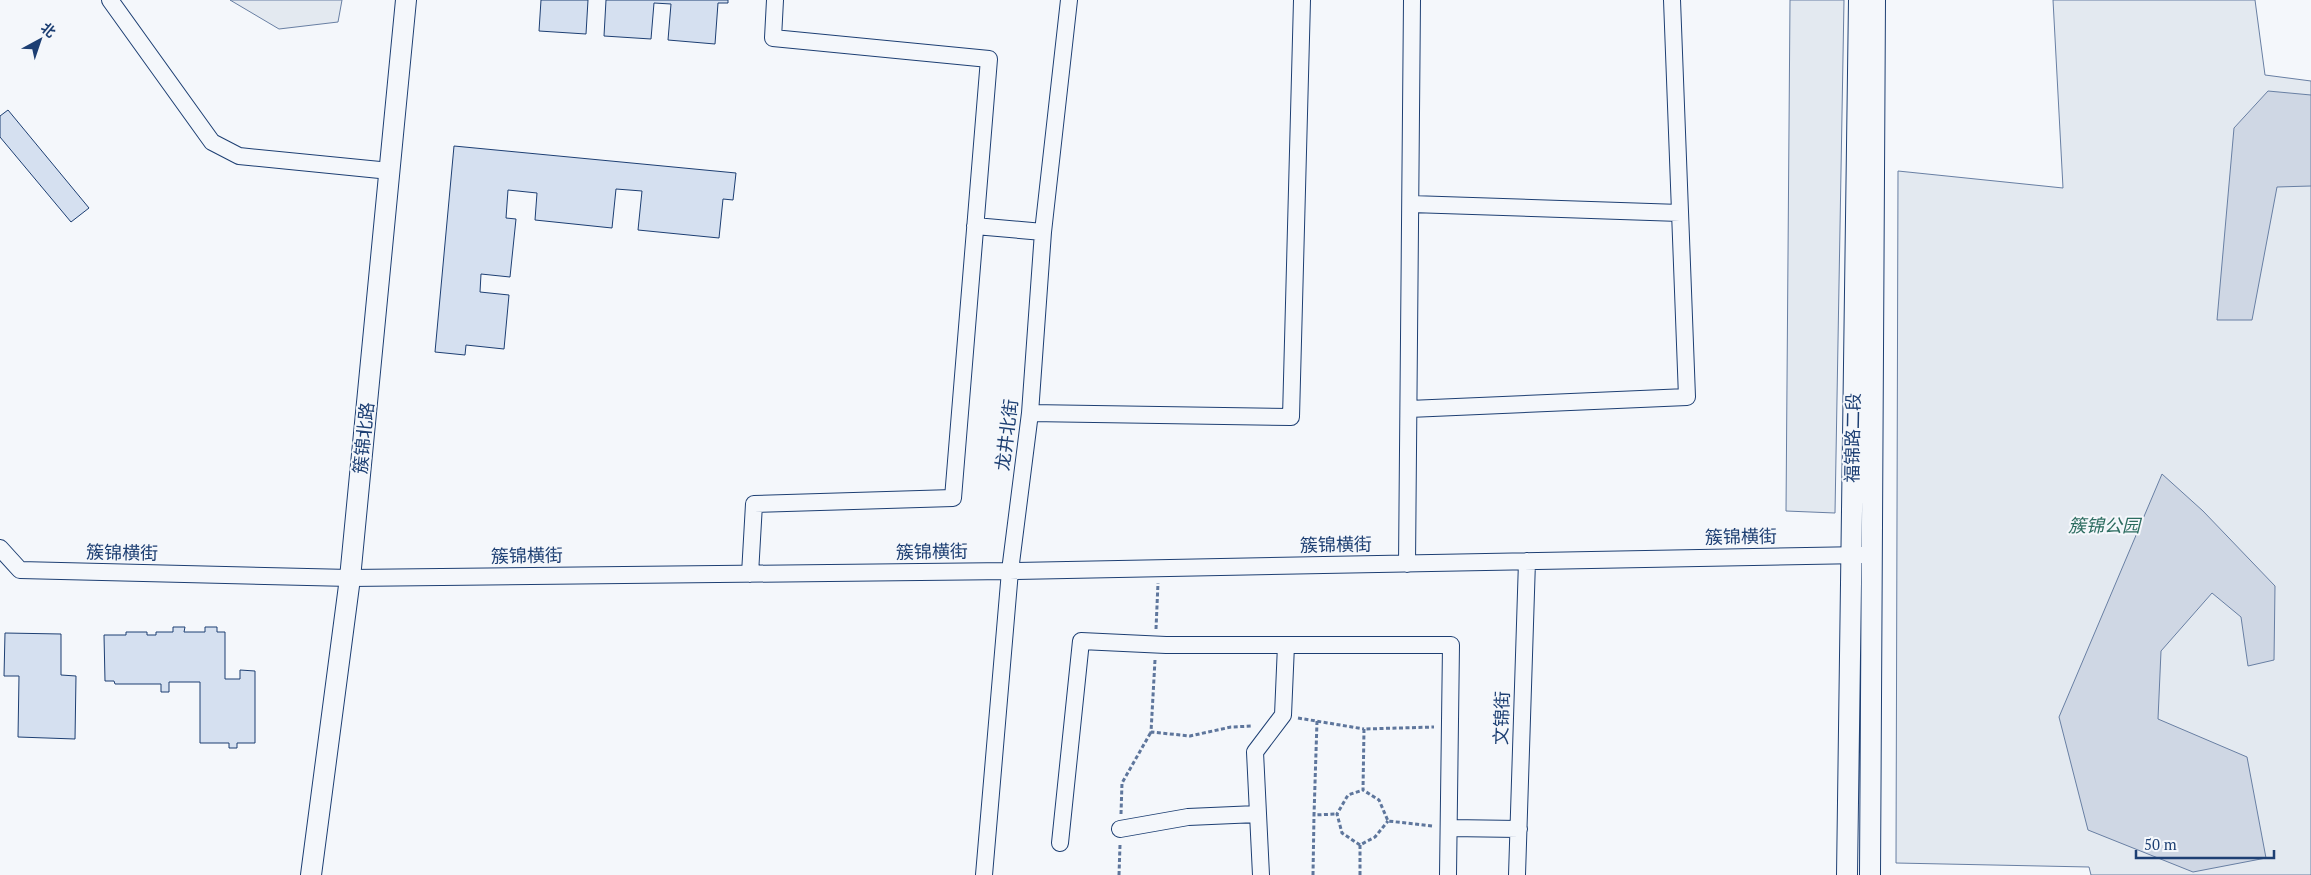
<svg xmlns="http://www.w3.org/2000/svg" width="2311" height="875" font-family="'PT Serif','Noto Sans SC',serif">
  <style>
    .green { fill: #e3e9f0; stroke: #687fa3 }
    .water { fill: #cfd7e4; stroke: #687fa3 }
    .building { fill: #d5e0f0; stroke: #1d3f73 }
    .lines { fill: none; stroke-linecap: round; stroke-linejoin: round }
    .minor-casing { stroke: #1d3f73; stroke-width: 18 }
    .tertiary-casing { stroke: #1d3f73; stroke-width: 22 }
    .path { stroke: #5e769c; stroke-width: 3; stroke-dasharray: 4 2.5; stroke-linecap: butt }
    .minor { stroke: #f4f7fb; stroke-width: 16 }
    .tertiary { stroke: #f4f7fb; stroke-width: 20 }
    .labels { text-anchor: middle; stroke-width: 4; stroke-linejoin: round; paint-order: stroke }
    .street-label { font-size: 18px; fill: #1d3f73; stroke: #f4f7fb }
    .park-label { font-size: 18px; font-style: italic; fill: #2c6c60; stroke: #f4f7fb }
  </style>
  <rect width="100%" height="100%" fill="#f4f7fb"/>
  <path class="green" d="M230,0H342L338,22L279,29Z
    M1790,0H1844L1835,513L1786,511Z
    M2053,0H2255L2265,75L2311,81V875H2091L2089,867L1896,863L1898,171L2063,188Z"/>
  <path class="water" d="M2268,91L2311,95V186L2277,187L2252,320H2217L2234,128Z
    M2162,474L2203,511L2275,586L2274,660L2248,666L2241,617L2212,593L2161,651L2158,719L2247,757L2266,858L2193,872L2088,830L2059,717Z"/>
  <path class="building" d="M541,0H588L586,34L539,31Z
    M606,0H728V3H718L715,44L668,40L671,4L654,3L651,39L604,36Z
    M8,110L89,208L71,222L0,137V116Z
    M454,146L736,173L733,200L723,199L719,238L638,230L642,191L616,189L612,228L535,220L537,193L508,190L506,218L516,219L510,277L481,274L480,292L509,295L504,349L466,345L465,355L435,352Z
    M173,627H185L184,632H205V627H217V632H225V679H240V670L255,671V743H237V748H229V743H200V682H169V692H161V684H115L114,681H105L104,635H126V632H147V635H156V632H173Z
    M5,633L61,634V675L76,676L75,739L18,737L19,676H4Z"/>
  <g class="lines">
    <g class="minor-casing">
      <path id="minor" d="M110,0L212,142L239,156L390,171
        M1411,204L1680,213
        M975,226L1043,232
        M1409,409L1687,397L1672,0
        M1030,413L1291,417L1302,0
        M0,548L20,570L350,578L1010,571L1863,555
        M1407,564L1412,0
        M750,574L754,504L953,498L989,59L773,38L775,0
        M1450,828L1519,829
        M1120,829L1188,817L1257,814
        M1060,843L1081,641L1166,645H1286
        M984,875L1010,571L1030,413L1043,232L1069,0
        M1261,875L1255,752L1283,715L1286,645H1451L1448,875
        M1517,875L1527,561"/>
    </g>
    <g class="tertiary-casing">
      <path id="tertiary" d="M311,875L350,578L406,0
        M1847,875L1859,0
        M1870,875L1875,0"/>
    </g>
    <path class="path" d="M1156,629L1158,583
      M1155,660L1151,732L1190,736L1231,727L1253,726
      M1298,718L1364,729
      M1317,721L1314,815L1337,814
      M1121,814L1122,783L1151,732
      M1432,826L1388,821L1379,800L1363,790L1364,729L1434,727
      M1360,845L1342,833L1337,814L1348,795L1363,790
      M1119,875L1120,845
      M1313,875L1314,815
      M1360,875V845L1375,837L1388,821"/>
    <use href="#minor" class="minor"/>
    <use href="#tertiary" class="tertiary"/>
  </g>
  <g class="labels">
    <g class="street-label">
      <text transform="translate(1007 435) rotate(-83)" y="6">龙井北街</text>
      <text transform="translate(364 438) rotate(-84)" y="6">簇锦北路</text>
      <text transform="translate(1853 438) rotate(-89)" y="6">福锦路二段</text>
      <text transform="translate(1741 537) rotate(-1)" y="6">簇锦横街</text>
      <text transform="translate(1336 545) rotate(-1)" y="6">簇锦横街</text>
      <text transform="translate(932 552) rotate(-1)" y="6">簇锦横街</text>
      <text transform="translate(122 553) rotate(1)" y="6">簇锦横街</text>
      <text transform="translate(527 556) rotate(-1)" y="6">簇锦横街</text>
      <text transform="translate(1502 718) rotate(-88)" y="6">文锦街</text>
    </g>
    <g class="park-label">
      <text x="2104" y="532">簇锦公园</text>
    </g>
  </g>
  <g transform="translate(40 40) rotate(40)" stroke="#f4f7fb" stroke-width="4" paint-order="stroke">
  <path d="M0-4L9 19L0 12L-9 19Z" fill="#1d3f73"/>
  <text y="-8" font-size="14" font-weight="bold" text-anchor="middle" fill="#1d3f73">北</text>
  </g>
  <path d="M2136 850v8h138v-8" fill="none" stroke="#1d3f73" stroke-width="2.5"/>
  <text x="2144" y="850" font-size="15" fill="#1d3f73" stroke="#f4f7fb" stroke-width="4" paint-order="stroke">50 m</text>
</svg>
